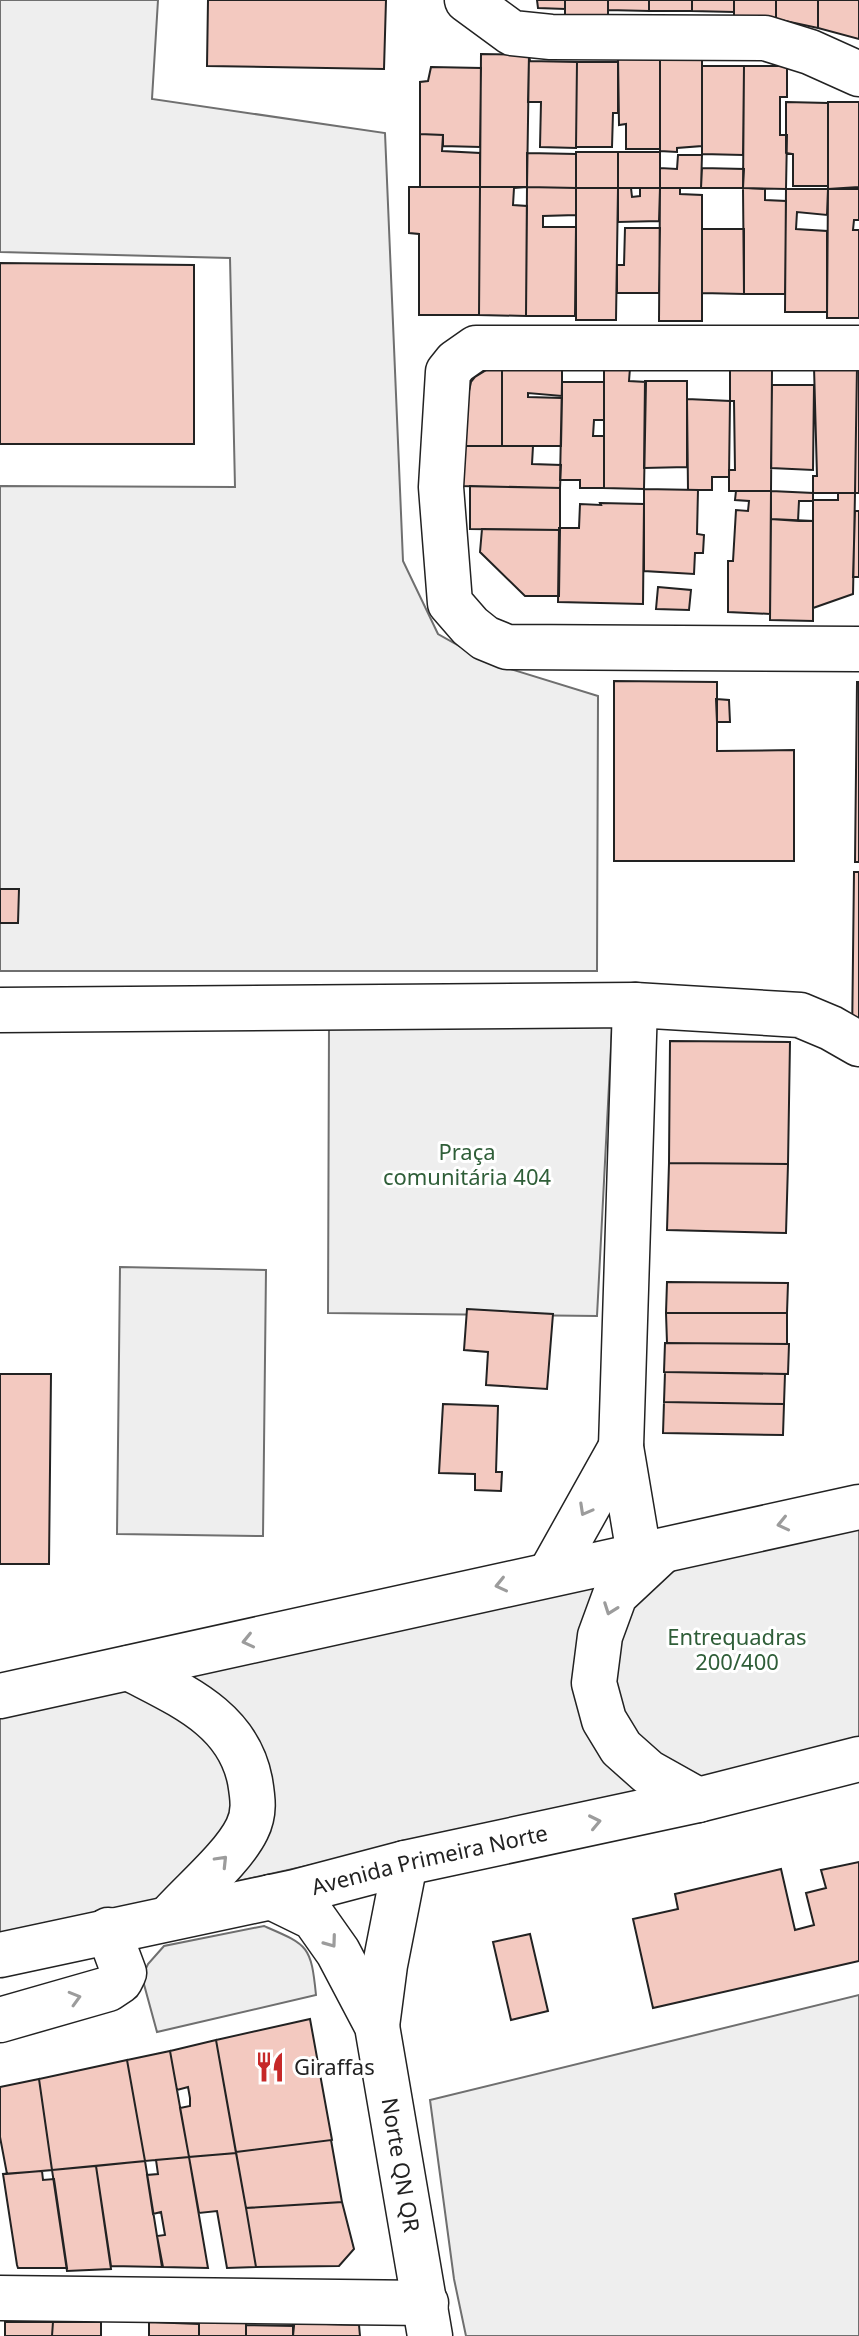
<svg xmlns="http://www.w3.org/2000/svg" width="859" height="2336" font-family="'Noto Sans',sans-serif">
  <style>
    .green { fill: #eee; stroke: #6f6f6f; stroke-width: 2 }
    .building { fill: #f3c9c0; stroke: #222; stroke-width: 2 }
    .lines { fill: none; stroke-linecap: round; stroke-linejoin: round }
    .minor-casing { stroke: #222; stroke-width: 47 }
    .major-casing { stroke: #222; stroke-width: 47 }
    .minor { stroke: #fff; stroke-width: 44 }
    .major { stroke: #fff; stroke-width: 44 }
    .oneway { stroke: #9c9c9c }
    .labels { text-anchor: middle; stroke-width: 6; stroke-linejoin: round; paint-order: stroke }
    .park-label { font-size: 22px; fill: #2f5e38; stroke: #fff }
    .street-label { font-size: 22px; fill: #222; stroke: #fff }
    .poi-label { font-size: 22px; fill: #222; stroke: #fff; text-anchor: start }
  </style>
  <rect width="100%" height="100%" fill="#fff"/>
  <path class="green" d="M0,0H158L152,99L385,133L403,561L438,634L488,662L598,696L597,971H0V486L235,487L230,258L0,252Z
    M329,1025L612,1027L597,1316L328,1313Z
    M120,1267L266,1270L263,1536L117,1534Z
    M859,1499V1744L229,1883L0,1938V1694Z
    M264,1926C308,1945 311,1945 316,1995L157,2032L142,1977L148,1964L164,1946Z
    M859,1995V2336H466L454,2279L430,2100Z"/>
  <path class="building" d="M208,0H386L384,69L207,66Z
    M537,0H565V9L538,8Z
    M565,0H608V16H565Z
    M608,0H649V11L608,10Z
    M649,0H692V11H649Z
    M692,0H734V12L692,11Z
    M734,0H776V19L734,18Z
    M776,0H818V28L776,19Z
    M818,0H859V39L818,28Z
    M481,54L529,55L527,187H480Z
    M529,55L530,61L577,62L576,148L540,147L541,102H528Z
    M618,57L660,58V149H626V124L619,125Z
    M660,57H702V146L677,148V152L660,151Z
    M577,62H618V113H613L612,147H576Z
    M702,66H744L743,155L702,154Z
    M744,66H787V97H780V135H787L786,189L743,188Z
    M431,67L481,68L480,147L443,146V135L420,134V82L428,81Z
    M786,102L828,103V186H793V154L786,153Z
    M828,102H859V187L828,189Z
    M420,134L443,135L442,151L480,153V187H420Z
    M576,152H618V188H576Z
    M618,152H660V188H618Z
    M527,153L576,154V188L527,187Z
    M678,155H702L701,188H660V168L677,169Z
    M702,168L744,169L743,188H701Z
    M409,187H480L479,315H419V234L409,233Z
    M480,187H527L514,188L513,205L527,206L526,316L479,315Z
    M527,187L576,188V215L543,216V227H576L575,316H526Z
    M576,188H618L616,320H576Z
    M618,188H631L632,197L640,196V188H660L659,221L618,222Z
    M660,188H680V194L702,195V321H659Z
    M743,188L765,189V200L786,201L785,294H744Z
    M786,189H828L827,215L797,212L796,229L827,231V312H785Z
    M828,189H859V220H854L853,230H859V318H827Z
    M625,228H660L659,293H617V265H624Z
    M702,229H744V294L702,293Z
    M0,263L194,265V444H0Z
    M857,366L855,493H813V476H817L814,367Z
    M857,366H859V493H855Z
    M502,367L562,368V396L528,393V397L562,398L561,446H502Z
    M604,368H630L629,381L646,382L644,489L604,488Z
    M488,369L502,370V446H465L467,400L471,382L475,377Z
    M730,369L772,370L771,491H729V470H735L734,401H730Z
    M645,381H687V467L644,468Z
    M562,382H604V420H594L593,436H604V488H580V480H560Z
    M772,385H814L813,470L771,468Z
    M687,399L730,401L729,477H712V490H688Z
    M460,446H533L532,464L561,465L560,488L460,486Z
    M470,486L560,488V530L470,529Z
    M644,489L698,490L697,534L704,535L703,553H695L694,574L644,571Z
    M736,491H771L770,614L728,612V561H733L736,510L748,511L749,501L735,500Z
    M771,491L813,493V501H799L798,521L771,519Z
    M838,493H855L853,594L813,608V500H838Z
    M600,503L644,504L643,604L558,602L559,528H579L580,504L601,505Z
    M855,511H859V577H853Z
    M771,519L813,521V621L770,620Z
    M482,529L560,530L559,596H525L480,552Z
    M658,587L691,590L689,610L656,609Z
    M614,681L717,682V751L794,750V861H614Z
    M857,682H859V862H855Z
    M716,699L729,700L730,722H717Z
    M854,872H859V1044L852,1041Z
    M0,889H19L18,923H0Z
    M670,1041L790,1042L788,1164L669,1163Z
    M669,1163L788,1164L786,1233L667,1230Z
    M667,1282L788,1283L787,1313H666Z
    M467,1309L553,1314L547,1389L486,1385L488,1352L464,1350Z
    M666,1313H787V1344L667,1343Z
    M665,1343L789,1344L788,1374L664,1372Z
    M665,1372L785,1374L784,1404L664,1402Z
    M0,1374H51L49,1564H0Z
    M664,1402L784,1404L783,1435L663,1433Z
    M443,1404L498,1406L496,1472H502L501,1491L475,1490V1474L439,1473Z
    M859,1862V1961L653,2008L633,1919L678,1909L675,1894L781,1869L795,1930L814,1925L806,1893L826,1888L821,1870Z
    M530,1934L548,2011L511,2020L493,1942Z
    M310,2019L332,2140L236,2152L216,2040Z
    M216,2040L236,2153L189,2157L180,2108L190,2106V2098L188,2087L177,2090L170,2051Z
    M170,2051L189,2157L145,2161L127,2060Z
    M127,2060L145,2161L52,2170L39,2079Z
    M39,2079L52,2170L7,2174L0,2137V2087Z
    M331,2140L342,2202L246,2208L236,2152Z
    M236,2153L246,2208L256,2267L227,2268L217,2211L199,2213L189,2157Z
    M189,2157L208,2268L163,2267L157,2236L165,2235L161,2212L153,2214L147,2175L158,2174L156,2160Z
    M145,2161L162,2267L111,2266L96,2166Z
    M96,2166L111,2269L67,2271L52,2170Z
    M42,2171L43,2180L54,2179L67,2268H18L17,2265L3,2174Z
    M342,2202L354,2249L339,2266L256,2267L246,2208Z
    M199,2317L246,2318V2336H199Z
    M5,2322H53L52,2336H5Z
    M53,2322H101V2336H52Z
    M149,2322L199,2324V2336H149Z
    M293,2323L359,2325L360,2336H293Z
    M246,2325L294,2326L293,2336H246Z"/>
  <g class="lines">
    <g class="minor-casing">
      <g id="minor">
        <path d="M467,0L512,33L551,37L765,38L810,52L859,74"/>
        <path d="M859,348H476L456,362L448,372L441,487L450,603L470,626L485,638L507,647L859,649"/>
        <path d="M635,1005L621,1447L639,1554"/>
        <path d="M0,1010L635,1005L800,1015L831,1028L859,1044"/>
        <path d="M550,1574L621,1447"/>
        <path id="s1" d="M271,1897L314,1918L338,1952L377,2026L430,2336"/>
        <path d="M0,2020L108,1989L120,1981L124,1973L108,1930"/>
        <path d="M377,2026L385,1965L405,1863"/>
        <path d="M0,2298L426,2303"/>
      </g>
    </g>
    <g class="major-casing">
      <g id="major">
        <path d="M661,1552L615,1595L600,1636L594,1683L604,1720L621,1748L648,1772L698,1800"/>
        <path d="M129,1668C180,1695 238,1718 250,1781C253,1799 255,1813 247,1829C233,1858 191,1893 169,1918"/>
        <path d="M0,1696L859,1507"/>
        <path id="s2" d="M0,1955L295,1892L405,1863L698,1800L859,1759"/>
      </g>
    </g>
    <use href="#minor" class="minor"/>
    <use href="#major" class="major"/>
  </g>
  <defs><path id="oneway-chevron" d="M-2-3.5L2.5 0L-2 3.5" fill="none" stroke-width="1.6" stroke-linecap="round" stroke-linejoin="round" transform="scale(2)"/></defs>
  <g class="oneway">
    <use href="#oneway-chevron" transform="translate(585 1510) rotate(119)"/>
    <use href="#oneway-chevron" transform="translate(783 1524) rotate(167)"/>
    <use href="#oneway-chevron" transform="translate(501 1585) rotate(167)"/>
    <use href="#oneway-chevron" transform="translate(610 1609) rotate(110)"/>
    <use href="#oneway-chevron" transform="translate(248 1641) rotate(167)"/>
    <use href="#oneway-chevron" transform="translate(595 1822) rotate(-12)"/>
    <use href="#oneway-chevron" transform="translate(222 1861) rotate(-46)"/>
    <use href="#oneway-chevron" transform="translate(331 1942) rotate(54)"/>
    <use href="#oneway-chevron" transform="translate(75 1998) rotate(-16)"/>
  </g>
  <defs>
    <g id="restaurant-bare" transform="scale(2.4)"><path d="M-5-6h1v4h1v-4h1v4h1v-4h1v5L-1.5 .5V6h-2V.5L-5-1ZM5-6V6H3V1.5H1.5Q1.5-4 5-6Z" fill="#c62828" stroke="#fff" stroke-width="2.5" paint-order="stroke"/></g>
  </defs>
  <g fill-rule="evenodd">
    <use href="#restaurant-bare" x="270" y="2067"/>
  </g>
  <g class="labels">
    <g class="park-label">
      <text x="467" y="1160">Praça<tspan x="467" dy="25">comunitária 404</tspan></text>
      <text x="737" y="1645">Entrequadras<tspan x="737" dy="25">200/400</tspan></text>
    </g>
    <g class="street-label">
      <text dy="8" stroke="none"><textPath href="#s2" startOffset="440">Avenida Primeira Norte</textPath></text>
      <text dy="8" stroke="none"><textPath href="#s1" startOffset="314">Norte QN QR</textPath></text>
    </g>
    <g class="poi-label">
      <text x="294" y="2075">Giraffas</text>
    </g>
  </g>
</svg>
